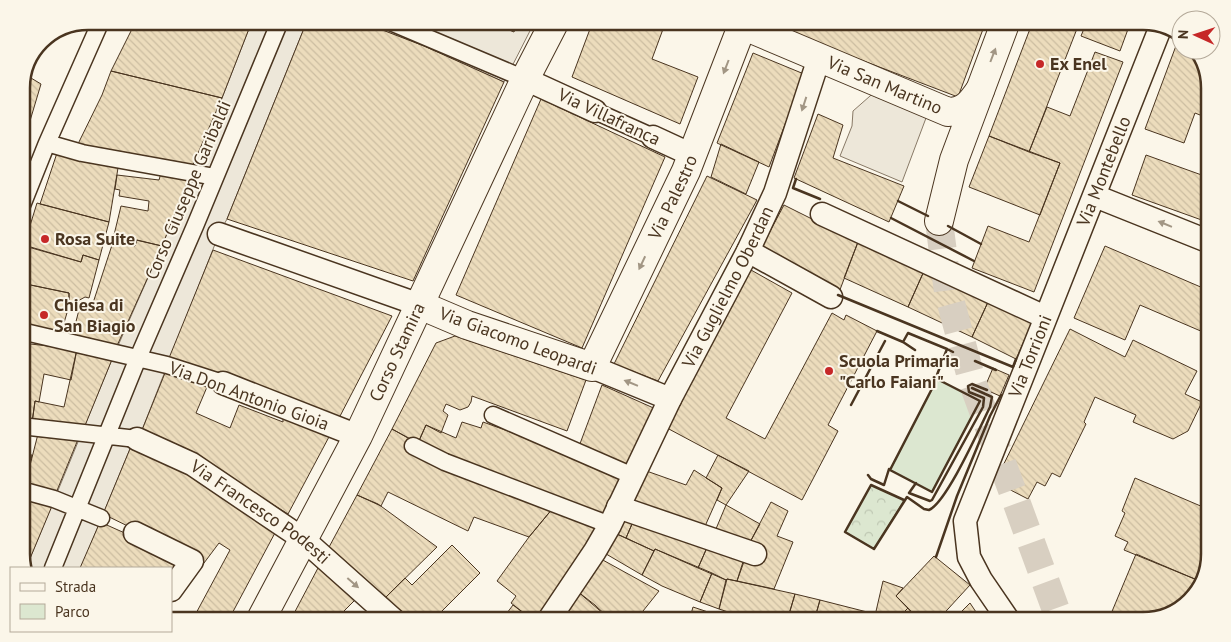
<svg xmlns="http://www.w3.org/2000/svg" width="1231" height="642" font-family="'PT Sans',sans-serif">
  <style>
    .green { fill: #dce7d0; stroke: #887966 }
    .forest { fill: url(#forest-crowns); stroke: #887966 }
    .parking { fill: #ede7d9; stroke: #887966 }
    .building { fill: url(#building-back-hatch); stroke: #4a3520 }
    .lines { fill: none; stroke-linecap: round; stroke-linejoin: round }
    .secondary-tunnel { stroke: #d8cfc1; stroke-width: 28; stroke-dasharray: 28 14; stroke-linecap: butt }
    .pedestrian-casing { stroke: #4a3520; stroke-width: 19 }
    .minor-casing { stroke: #4a3520; stroke-width: 25 }
    .tertiary-casing { stroke: #4a3520; stroke-width: 30 }
    .secondary-casing { stroke: #4a3520; stroke-width: 30 }
    .pedestrian { stroke: #fbf6e9; stroke-width: 16 }
    .minor { stroke: #fbf6e9; stroke-width: 22 }
    .tertiary { stroke: #fbf6e9; stroke-width: 28 }
    .secondary { stroke: #fbf6e9; stroke-width: 28 }
    .wall { stroke: #4a3520; stroke-width: 2.5 }
    .oneway { fill: #a29684 }
    .poi-dot { fill: #c62828; stroke: #fbf6e9; stroke-width: 2 }
    .labels { text-anchor: middle; stroke-width: 4; stroke-linejoin: round; paint-order: stroke }
    .poi-label { font-size: 18px; font-weight: bold; fill: #4a3520; stroke: #fbf6e9; text-anchor: start }
    .street-label { font-size: 18px; fill: #4a3520; stroke: #fbf6e9 }
    .rim { fill: none; stroke: #4a3520; stroke-width: 2.5 }
  </style>
  <defs>
    <pattern id="forest-crowns" width="20" height="18" patternUnits="userSpaceOnUse" patternTransform="scale(1.25)"><rect width="20" height="18" fill="#dce7d0"/><path d="M2 6a3 3 0 1 1 6 0M12 15a3 3 0 1 1 6 0" fill="none" stroke="#bec7b2"/></pattern>
    <pattern id="building-back-hatch" width="6" height="6" patternUnits="userSpaceOnUse" patternTransform="scale(1.25)"><rect width="6" height="6" fill="#ecdcbc"/><path d="M-1 5l2 2M0 0l6 6M5-1l2 2" fill="none" stroke="#ccbda1"/></pattern>
  </defs>
  <rect width="100%" height="100%" fill="#fbf6e9"/>
  <path class="green" d="M937,379L980,401L932,492L890,470Z"/>
  <path class="forest" d="M871,485L904,500L874,549L845,532Z"/>
  <path class="parking" d="M252,21H307L227,219L219,234L140,435L132,444L81,568H26L113,357L162,246L189,178V172L222,98Z
    M359,21H535L504,82L424,46Z
    M878,89L929,110L902,182L840,156L852,126L853,111Z"/>
  <path class="building" d="M136,21H252L222,98L111,71Z
    M307,21H359L424,46L504,82L413,281L227,219Z
    M498,21H518L514,32L497,25Z
    M593,21H666L652,59L698,77L680,124L572,77Z
    M765,21H986L958,97L764,23Z
    M1033,21H1080L1029,152L989,136Z
    M1087,21H1131L1120,51L1081,36Z
    M1180,35L1181,50L1199,51L1207,77L1201,94L1210,97V119L1195,113L1184,143L1145,129Z
    M1095,52L1123,62L1034,292L972,268L988,226L1029,242L1060,163L1029,152L1047,107L1070,116Z
    M753,53L804,74L769,167L717,143Z
    M111,71L222,98L192,167L76,148L102,95Z
    M26,75L41,84L21,151V84Z
    M541,99L665,157L582,348L456,295Z
    M818,114L843,125L833,158L904,186L889,222L794,178Z
    M989,136L1060,163L1040,215L969,187Z
    M721,144L759,162L746,194L711,177Z
    M58,150L118,168L109,222L40,204Z
    M1146,155L1210,178V223L1132,195Z
    M161,173L189,178L162,246L114,235L121,206L148,211L149,201L119,196L120,190L115,189L117,175L159,180Z
    M707,176L757,200L658,381L614,364Z
    M37,203L109,222L99,260L83,255L81,262L24,245Z
    M784,205L858,242L838,295L759,252Z
    M114,239L135,246L137,240L162,246L116,348L72,337L81,302L92,306Z
    M858,242L924,271L908,307L844,278Z
    M21,245L81,262L83,255L99,260L89,298L85,297L69,306V293L21,283Z
    M1105,246L1210,291V317L1203,332L1140,305L1125,340L1074,318Z
    M213,250L392,316L338,420L169,358Z
    M751,270L792,293L726,418L765,439L832,313L844,320L846,315L877,331L828,425L838,431L802,500L667,428Z
    M924,271L988,302L972,337L908,307Z
    M21,283L69,293V306L61,333L21,324Z
    M988,302L1032,323L1016,359L972,337Z
    M1070,329L1125,357L1133,340L1197,371L1185,394L1202,402L1188,431L1173,439L1133,422L1136,415L1095,397L1084,422L1086,424L1060,477L1052,473L1045,486L1037,482L1028,499L995,482Z
    M455,336L586,380L567,431L472,396L471,402L468,407L460,410L446,404L443,411L448,415L441,433L426,425L418,443L392,429L436,343Z
    M21,343L77,349L71,380L44,374L39,402L35,401L32,423H21Z
    M77,349L113,357L84,428L32,423L35,401L64,407Z
    M993,368L1009,375L1000,396L984,389Z
    M165,373L207,387L196,413L230,428L239,405L283,422V419L330,435L288,514L178,445L174,450L140,435Z
    M602,385L658,410L629,471L578,449Z
    M462,422L481,428L483,422L574,455L625,478L605,520L418,443L426,425L456,438Z
    M392,429L415,442L553,508L529,537L474,517L468,531L388,492L381,506L357,495Z
    M39,430L79,437L56,493L25,485Z
    M132,444L196,476L276,531L228,621H172L180,612L194,617L230,550L219,543L204,563L103,514Z
    M21,454L32,455L25,485H21Z
    M718,455L749,471L726,505L717,500L722,488L706,478Z
    M638,468L686,485L694,470L722,488L702,533L625,507Z
    M1135,478L1210,510V554L1203,584L1200,587L1202,582L1124,550L1128,542L1115,536L1125,513L1122,511Z
    M357,495L378,504L437,547L384,599L328,549Z
    M21,496L52,506L26,568H25L21,558Z
    M771,502L788,511L777,536L793,542L774,589L737,581L748,546Z
    M726,505L760,524L748,546L713,536Z
    M553,508L600,525L539,621H534L511,603L516,596L497,581L529,537Z
    M622,512L635,517L626,538L615,533Z
    M635,517L709,543L698,568L655,549L654,551L626,538Z
    M100,522L136,538L181,563L171,574V568H80Z
    M610,531L654,551L642,575L601,551Z
    M709,543L746,556L737,581L727,579L726,580L698,568Z
    M452,545L480,573L440,613L447,621H406L384,599L405,578L412,585Z
    M655,549L712,573L700,602L662,586L642,575Z
    M1136,554L1202,582L1200,587L1177,612L1143,621H1108Z
    M934,556L970,585L937,621H920L896,596Z
    M601,559L659,591L635,621H612L577,591Z
    M325,567L359,596L334,621H290L318,568Z
    M712,573L726,580L719,609L700,602Z
    M727,579L795,594L787,621H756L719,609Z
    M883,581L903,588L896,596L908,608L895,621L874,620Z
    M577,591L595,605L612,621H562L558,617Z
    M795,594L820,600L814,621H787Z
    M820,600L875,614L873,621H814Z
    M970,603L982,621H952Z
    M513,605L534,621H498L505,611L507,613Z
    M693,607L735,621H689Z
    M908,608L920,621H895Z
    M370,609L382,621H359Z"/>
  <g class="lines">
    <path class="secondary-tunnel" d="M939,221L948,292L972,381L1060,621"/>
    <g class="pedestrian-casing">
      <path id="pedestrian" d="M388,21L525,79
        M595,111L653,137
        M47,143L82,153L215,177
        M21,208L47,143L101,21
        M21,331L167,365L223,383
        M493,415L633,476
        M21,426L137,439
        M413,446L445,462L610,525
        M21,490L54,499L101,518
        M53,568L138,358L195,226L280,21"/>
    </g>
    <g class="minor-casing">
      <g id="minor">
        <path d="M525,79L595,111"/>
        <path d="M653,137L692,155"/>
        <path d="M1095,196L1210,242"/>
        <path d="M822,214L1045,317"/>
        <path d="M219,234L420,305"/>
        <path d="M748,251L831,297"/>
        <path d="M592,367L670,399"/>
        <path d="M223,383L358,436"/>
        <path id="s1" d="M137,439L192,464L303,539L395,621"/>
        <path d="M618,507L755,554"/>
        <path d="M135,533L192,561L171,590"/>
        <path id="s2" d="M548,621L595,551L610,525L670,399L748,251L775,193L819,58"/>
        <path id="s3" d="M1009,621L981,580L969,557L965,521C1030,356 1097,191 1161,26"/>
      </g>
    </g>
    <g class="tertiary-casing">
      <g id="tertiary">
        <path id="s4" d="M742,25L948,112C965,112 971,103 980,90"/>
        <path id="s5" d="M420,305L467,325L592,367L686,171L744,21"/>
        <path id="s6" d="M260,621L358,436L525,79L555,21"/>
      </g>
    </g>
    <g class="secondary-casing">
      <path id="secondary" d="M939,221L954,160L1006,21"/>
    </g>
    <use href="#pedestrian" class="pedestrian"/>
    <use href="#minor" class="minor"/>
    <use href="#tertiary" class="tertiary"/>
    <use href="#secondary" class="secondary"/>
    <path class="wall" d="M796,179L793,188L820,199
      M898,201L928,216
      M891,218L974,261
      M948,226L981,244
      M838,295L1013,367L1016,359
      M877,331L903,342
      M915,350L903,342L908,333L947,349
      M975,361L996,370
      M937,379L980,401L932,492L890,470Z
      M935,380L947,349L953,352
      M851,405L885,341
      M868,475L871,479L884,485L889,469
      M916,483L909,493L930,501L932,500L983,407L984,398L969,392L968,386L972,384L987,390
      M904,500L871,485L845,532L874,549L907,497L924,509L929,510C947,502 980,427 990,407L992,397L972,388
      M936,557L957,496L990,416L1001,395"/>
  </g>
  <defs><path id="oneway-solid" d="M-6-.8H1V-3.2L6.5 0L1 3.2V.8H-6Z" transform="scale(1.25)"/></defs>
  <g class="oneway">
    <use href="#oneway-solid" transform="translate(993 55) rotate(-69)"/>
    <use href="#oneway-solid" transform="translate(726 67) rotate(111)"/>
    <use href="#oneway-solid" transform="translate(804 104) rotate(108)"/>
    <use href="#oneway-solid" transform="translate(1165 224) rotate(-158)"/>
    <use href="#oneway-solid" transform="translate(642 263) rotate(115)"/>
    <use href="#oneway-solid" transform="translate(631 383) rotate(-158)"/>
    <use href="#oneway-solid" transform="translate(353 583) rotate(41)"/>
  </g>
  <g class="poi-dot">
    <circle cx="1040" cy="64" r="5"/>
    <circle cx="45" cy="239" r="5"/>
    <circle cx="44" cy="315" r="5"/>
    <circle cx="829" cy="371" r="5"/>
  </g>
  <g class="labels">
    <g class="poi-label">
      <text x="1050" y="70">Ex Enel</text>
      <text x="55" y="245">Rosa Suite</text>
      <text x="54" y="311">Chiesa di<tspan x="54" dy="21">San Biagio</tspan></text>
      <text x="839" y="367">Scuola Primaria<tspan x="839" dy="21">"Carlo Faiani"</tspan></text>
    </g>
    <g class="street-label">
      <text dy="6" stroke="none"><textPath href="#s4" startOffset="155">Via San Martino</textPath></text>
      <text transform="translate(609 117) rotate(25)" y="6">Via Villafranca</text>
      <text dy="6" stroke="none"><textPath href="#s3" startOffset="488">Via Montebello</textPath></text>
      <text transform="translate(188 190) rotate(-67)" y="6">Corso Giuseppe Garibaldi</text>
      <text dy="6" stroke="none"><textPath href="#s5" startOffset="371">Via Palestro</textPath></text>
      <text dy="6" stroke="none"><textPath href="#s2" startOffset="380">Via Guglielmo Oberdan</textPath></text>
      <text transform="translate(518 341) rotate(20)" y="6">Via Giacomo Leopardi</text>
      <text dy="6" stroke="none"><textPath href="#s6" startOffset="302">Corso Stamira</textPath></text>
      <text dy="6" stroke="none"><textPath href="#s3" startOffset="289">Via Torrioni</textPath></text>
      <text transform="translate(249 396) rotate(20)" y="6">Via Don Antonio Gioia</text>
      <text dy="6" stroke="none"><textPath href="#s1" startOffset="144">Via Francesco Podesti</textPath></text>
    </g>
  </g>
  <path d="M0 0H1231V642H0ZM88 30H1143A58 58 0 0 1 1201 88V554A58 58 0 0 1 1143 612H88A58 58 0 0 1 30 554V88A58 58 0 0 1 88 30Z" fill="#fbf6e9" fill-rule="evenodd"/>
  <path class="rim" d="M88 30H1143A58 58 0 0 1 1201 88V554A58 58 0 0 1 1143 612H88A58 58 0 0 1 30 554V88A58 58 0 0 1 88 30Z"/>
  <rect x="10" y="567" width="162" height="65" fill="#fbf6e9" stroke="#b4a999"/>
  <rect x="20" y="583" width="25" height="8" fill="#fbf6e9" stroke="#b4a999"/>
  <text x="55" y="592" font-size="15" fill="#4a3520">Strada</text>
  <rect x="20" y="604" width="25" height="15" fill="#dce7d0" stroke="#b4a999"/>
  <text x="55" y="617" font-size="15" fill="#4a3520">Parco</text>
  <g transform="translate(1196 35) rotate(273)"><circle r="24" fill="#fbf6e9" stroke="#b4a999"/>
  <path d="M0-4L9 19L0 12L-9 19Z" fill="#c62828"/>
  <text y="-8" font-size="14" font-weight="bold" text-anchor="middle" fill="#4a3520">N</text>
  </g>
</svg>
